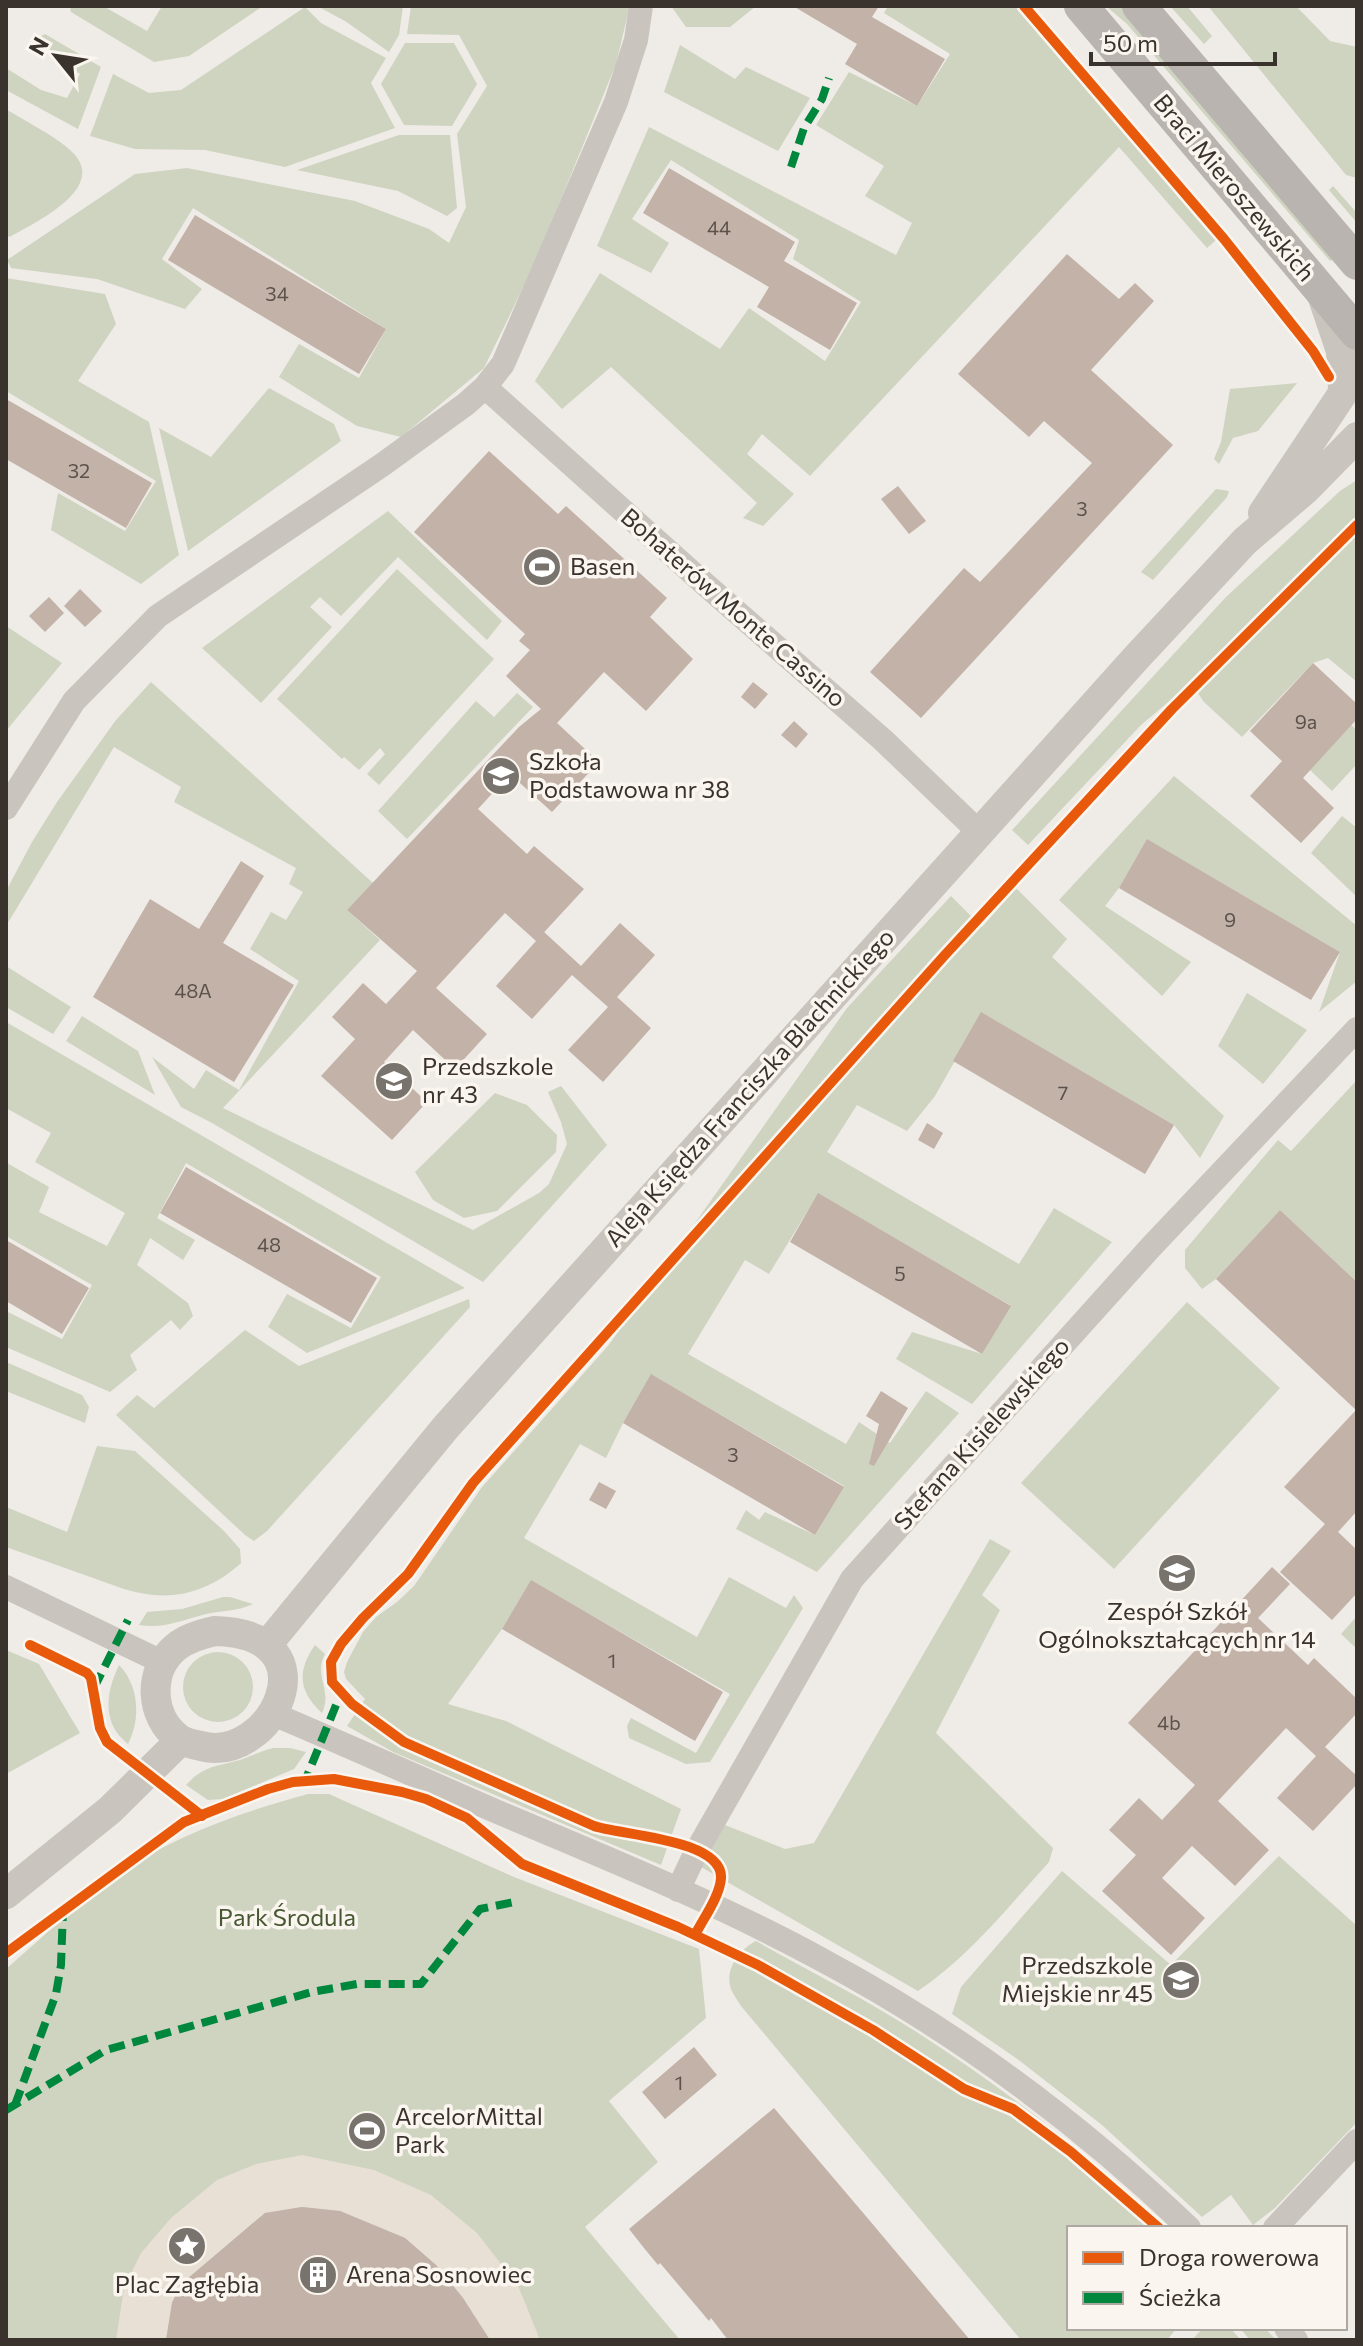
<svg xmlns="http://www.w3.org/2000/svg" width="1363" height="2346" font-family="Commissioner,sans-serif">
  <style>
    .green { fill: #cfd4c1 }
    .plaza { fill: #e8e0d4 }
    .building { fill: #c2b2a8 }
    .lines { fill: none; stroke-linecap: round; stroke-linejoin: round }
    .minor { stroke: #c9c4be; stroke-width: 24 }
    .tertiary { stroke: #c9c4be; stroke-width: 30 }
    .secondary { stroke: #b9b4af; stroke-width: 34 }
    .quiet { stroke: #00873e; stroke-width: 8; stroke-dasharray: 16 8; stroke-linecap: butt }
    .cycleway-casing { stroke: #faf6ef; stroke-width: 15 }
    .cycleway { stroke: #e8590c; stroke-width: 10 }
    .labels { text-anchor: middle; stroke-width: 7; stroke-linejoin: round; paint-order: stroke }
    .number-label { font-size: 20px; fill: #5c524b }
    .street-label { font-size: 24px; fill: #3a322c; stroke: #faf6ef }
    .poi-label { font-size: 24px; fill: #3a322c; stroke: #faf6ef; text-anchor: start }
    .park-label { font-size: 24px; fill: #465731; stroke: #faf6ef }
  </style>
  <rect width="100%" height="100%" fill="#efebe6"/>
  <path class="green" d="M70,6H103L147,31L162,6H263L189,56L154,62L71,12Z
    M317,6H403L399,35L389,52L345,21Z
    M411,6H629V9L616,64L535,263L484,368L401,437L357,426L279,377L299,344L359,378L386,329L193,208L162,259L202,289L185,309L97,279L11,268L7,260L135,174L187,168L355,201L429,229L449,243L466,207L457,134L487,86L459,35L407,34Z
    M671,6H756L730,27H686Z
    M888,6H1016L1216,240L1207,248L1119,147L810,476L762,434L747,454L794,494L763,526L743,518L757,503L611,367L562,409L535,381L600,273L720,349L749,308L825,361L861,302L793,259L799,240L671,160L632,219L669,243L651,273L597,246L649,127L896,255L912,223L865,196L884,166L816,125L849,72L917,106L950,54L884,13Z
    M1106,6H1122L1334,259L1330,261L1127,24Z
    M1170,6H1187L1212,36L1204,44Z
    M1208,6H1296L1330,41L1357,47V178L1346,175Z
    M305,7L321,23L386,58L371,83L395,128L285,167L205,150L135,149L90,136L113,74L149,93L181,90Z
    M45,34L101,67L78,129L6,90V68L41,90L67,98L80,74L35,44V39Z
    M405,43H454L477,84L452,126L404,125L381,84Z
    M680,45L735,79L746,67L810,98L778,151L664,92Z
    M6,109C23,120 63,140 75,155C105,190 34,223 10,237L6,235Z
    M399,135H450L457,208L447,216L398,191L297,170Z
    M1333,186L1357,213V223L1329,190Z
    M6,278L105,294L116,324L78,381L149,422L179,555L141,584L51,530L58,493L125,531L156,481L6,391Z
    M1297,383L1258,431L1233,438L1219,464L1214,459L1221,442L1230,389Z
    M269,388L334,424L341,441L188,551L159,428L211,457Z
    M1357,480V682L1328,658L1313,663L1242,737L1204,702L1191,683L1141,725L1028,845L1012,830L1225,598L1340,491Z
    M1216,489L1229,491L1227,497L1153,580L1141,572Z
    M388,511L502,621L487,640L398,557L341,616L320,597L310,607L332,627L261,703L202,648Z
    M397,569L494,659L379,785L367,774L385,754L380,748L359,770L344,757L342,759L277,699Z
    M6,626L62,663L6,731Z
    M151,682L373,883L347,910L380,940L223,1108L473,1230L539,1193L549,1184L567,1144L561,1122L548,1092L561,1086L607,1145L483,1282L212,1123L181,1107L152,1057L194,1089L206,1070L239,1090L299,981L250,949L271,912L286,920L303,892L289,884L296,868L174,802L181,787L114,747L6,926V891L32,842L57,802L116,720Z
    M517,693L533,707L407,839L378,811L476,701L494,717Z
    M1351,725L1357,730V764L1332,791L1310,770Z
    M1174,776L1357,926V981L1319,1012L1340,952L1148,840L1119,888L1105,906L1191,962L1162,996L1059,900Z
    M1342,816L1357,828V897L1311,853Z
    M1016,888L1067,939L1052,957L1224,1116L1200,1158L1174,1125L982,1013L935,1096L907,1131L857,1105L827,1152L1019,1264L1054,1208L1112,1242L972,1404L896,1359L912,1332L982,1354L1010,1305L818,1194L769,1274L745,1260L688,1354L846,1444L859,1422L890,1443L926,1391L959,1413L817,1572L736,1529L746,1510L759,1520L765,1512L815,1535L844,1486L652,1375L623,1423L606,1458L580,1444L524,1538L697,1637L729,1577L786,1608L794,1595L803,1608L710,1762L686,1764L629,1738L627,1726L631,1718L696,1753L730,1694L531,1581L502,1629L448,1704L506,1721L681,1809L661,1865L393,1752L347,1726L365,1699L346,1679L344,1672L347,1662L363,1632L376,1617L397,1602L414,1586L482,1487L608,1346L847,1008L951,896L982,927Z
    M6,966L71,1007L53,1034L6,1007Z
    M1247,993L1307,1030L1263,1084L1218,1046Z
    M82,1016L138,1051L155,1095L66,1041Z
    M6,1022L465,1288L307,1353L268,1327L287,1294L351,1328L381,1277L186,1163L157,1218L195,1240L183,1260L150,1238L137,1265L188,1303L193,1316L180,1330L171,1320L130,1355L137,1370L110,1392L6,1347V1311L62,1339L92,1285L6,1236L7,1163L49,1187L39,1212L107,1246L125,1213L35,1162L51,1133L6,1108Z
    M1357,1080V1282L1280,1210L1216,1279L1202,1289L1185,1268V1250L1278,1140L1291,1151Z
    M495,1093L527,1105L557,1135L556,1152L497,1211L464,1218L433,1200L415,1172Z
    M469,1299L470,1307L267,1531L254,1541L245,1535L116,1415L137,1395L154,1408L245,1330L299,1366Z
    M1187,1302L1280,1388L1114,1569L1021,1483Z
    M6,1362L82,1395L89,1407L85,1423L6,1391Z
    M97,1446L135,1451L224,1531L240,1549L241,1563C207,1594 168,1603 124,1589L6,1547V1507L67,1532Z
    M990,1539L1011,1551L982,1595L1000,1610L936,1733L1053,1848L1049,1862C1008,1907 969,1957 918,1991L701,1867L720,1823L785,1849L814,1843Z
    M223,1597H230L253,1604C236,1612 220,1610 202,1615C180,1621 163,1629 139,1625L147,1612L182,1609Z
    M1357,1616V1649L1341,1634Z
    M315,1645L325,1654C313,1676 333,1690 322,1713C298,1691 297,1671 315,1645Z
    M6,1650L39,1664L80,1733L6,1774Z
    M183 1687a35 35 0 1 1 70 0a35 35 0 1 1-70 0Z
    M119,1665C139,1685 141,1719 128,1744C101,1723 106,1692 119,1665Z
    M273,1748H290L306,1752L294,1769L223,1799L208,1800L186,1785C205,1764 218,1767 243,1759C253,1755 262,1751 273,1748Z
    M308,1794H329L514,1877L699,1949L706,2018L609,2101L658,2162L585,2227L680,2340H6V1969C41,1939 81,1900 118,1874C175,1835 242,1812 308,1794Z
    M1279,1856L1357,1926V2122L1275,2208L1253,2225L1231,2195L1202,2217L1102,2125L1020,2061L952,2014L961,1987L1062,1871L1171,1965Z
    M756,1941C809,1971 864,1998 915,2031C1002,2087 1091,2154 1162,2228H1069V2328H1177L1167,2340H1021L741,2006C738,2001 733,1994 731,1989C724,1969 740,1949 756,1941Z
    M1203,2328H1230L1241,2340H1192Z
    M1240,2328H1265L1276,2340H1250Z"/>
  <path class="plaza" d="M302,2155L374,2170L431,2195L477,2233L501,2264L519,2288L540,2340H488L463,2298L436,2265L405,2238L340,2211L302,2207L265,2213L180,2285L172,2303L166,2340H116L124,2288L141,2253L171,2218L217,2180L256,2164Z"/>
  <path class="building" d="M793,6H879L872,17L945,59L917,106L845,64L857,44Z
    M669,168L795,242L784,261L857,303L830,350L757,307L769,287L643,213Z
    M195,215L386,329L359,374L168,260Z
    M1067,254L1119,299L1135,283L1154,301L1091,370L1173,445L921,718L870,672L964,568L980,582L1092,463L1044,421L1029,437L958,374Z
    M6,399L152,483L126,528L6,459Z
    M489,451L558,514L566,506L667,598L650,617L693,659L646,711L604,672L557,723L599,762L552,812L510,774L478,809L527,854L534,846L584,889L536,941L505,913L436,988L487,1034L455,1069L413,1030L384,1062L427,1102L392,1140L321,1076L355,1039L332,1017L363,983L386,1004L417,971L347,910L519,727L541,709L506,676L530,650L519,641L525,634L414,532Z
    M898,486L926,521L909,534L881,499Z
    M80,589L102,611L85,627L64,606Z
    M49,597L64,613L45,632L29,616Z
    M1313,663L1357,704V719L1303,778L1334,808L1301,843L1250,796L1282,761L1250,731Z
    M753,682L768,694L755,709L741,697Z
    M794,721L808,734L796,748L781,735Z
    M1147,839L1340,952L1311,1000L1119,888Z
    M241,861L264,876L223,943L294,985L234,1082L93,997L150,899L199,929Z
    M620,923L655,955L617,997L651,1028L603,1082L568,1050L608,1007L572,975L532,1019L496,986L544,932L581,966Z
    M981,1012L1174,1125L1145,1174L953,1061Z
    M927,1123L943,1133L934,1149L918,1140Z
    M186,1167L377,1278L351,1323L160,1213Z
    M818,1193L1011,1306L982,1354L790,1242Z
    M1280,1210L1357,1282V1511L1338,1532L1357,1550V1593L1332,1620L1280,1572L1325,1524L1284,1487L1356,1410L1216,1279Z
    M6,1240L89,1288L62,1334L6,1301Z
    M651,1374L844,1487L815,1535L623,1423Z
    M881,1391L908,1408L874,1466L869,1464L879,1424L866,1416Z
    M599,1482L616,1491L606,1509L589,1500Z
    M1272,1567L1290,1584L1258,1618L1308,1665L1314,1658L1357,1699V1713L1325,1747L1357,1776V1784L1313,1831L1277,1798L1316,1756L1286,1728L1218,1801L1269,1850L1235,1886L1192,1846L1162,1878L1205,1918L1171,1955L1102,1891L1136,1855L1109,1830L1139,1798L1162,1820L1195,1785L1128,1723Z
    M531,1580L723,1692L695,1741L502,1629Z
    M694,2047L717,2075L665,2119L642,2092Z
    M774,2108L870,2221L970,2340H728L711,2318L709,2321L660,2263L658,2265L644,2248L629,2229Z
    M302,2207L340,2211L405,2238L436,2265L463,2298L490,2340H166L172,2303L180,2285L265,2213Z"/>
  <g class="lines">
    <path class="minor" d="M485,387L707,586L883,740L979,832
      M6,808L74,701L158,616L382,465L466,404L485,387L503,364L616,102L636,40L641,6
      M6,1587L164,1663
      M273,1714C349,1746 424,1780 500,1813C609,1859 720,1904 824,1961C957,2032 1080,2124 1189,2228
      M678,1890L696,1852L852,1579L1150,1248L1357,1029
      M1275,2228L1357,2141
      M1286,2328L1296,2340"/>
    <path class="tertiary" d="M1321,292L1341,351L1343,390
      M1263,513L1357,372
      M215,1631C337,1634 271,1765 201,1746C193,1744 184,1743 178,1738C150,1716 147,1671 176,1647C187,1638 201,1634 215,1631Z
      M267,1645L446,1427L1136,658L1245,541L1306,489L1357,437
      M6,1894L110,1810L180,1741"/>
    <path class="secondary" d="M1081,6L1357,333
      M1139,6L1357,263"/>
    <path class="quiet" d="M791,167L804,128L822,99L829,78
      M94,1688L128,1620
      M299,1781H305L341,1693
      M15,2105L56,1994L61,1965L63,1910
      M6,2110L106,2050L312,1992L357,1984H421L480,1909L514,1902"/>
    <g class="cycleway-casing">
      <path id="cycleway" d="M1024,6L1224,239L1313,351L1329,377
        M30,1645L87,1673L91,1678L100,1728L107,1742L202,1816
        M695,1935C703,1919 720,1896 721,1878C723,1839 620,1835 594,1826L404,1742L352,1704L332,1682L331,1662L341,1644L363,1618L408,1574L473,1483L944,956L1172,709L1357,525
        M6,1953L184,1822L268,1789L293,1782L334,1779L402,1792L426,1799L467,1818L522,1864L678,1927L758,1965L873,2030L964,2089L1013,2109L1071,2152L1159,2228"/>
    </g>
    <use href="#cycleway" class="cycleway"/>
  </g>
  <defs>
    <g id="stadium-disc" transform="scale(2)"><circle r="9.5" fill="#79736d" stroke="#faf6ef"/><path d="M0-5a6.5 5 0 1 0 0 10a6.5 5 0 1 0 0-10ZM-3.5-1.8h7v3.6h-7Z" fill="#fff"/></g>
    <g id="school-disc" transform="scale(2)"><circle r="9.5" fill="#79736d" stroke="#faf6ef"/><path d="M0-5L7-2L0 1L-7-2ZM-4 1L0 2.5L4 1V4Q0 6-4 4Z" fill="#fff"/></g>
    <g id="sight-disc" transform="scale(2)"><circle r="9.5" fill="#79736d" stroke="#faf6ef"/><path d="M0-6L1.8-2.2L6-1.7L2.9 1.2L3.7 5.4L0 3.3L-3.7 5.4L-2.9 1.2L-6-1.7L-1.8-2.2Z" fill="#fff"/></g>
    <g id="building-disc" transform="scale(2)"><circle r="9.5" fill="#79736d" stroke="#faf6ef"/><path d="M-4-6H4V6H1V3H-1V6H-4ZM-2.5-4.3h1.7v1.8h-1.7ZM.8-4.3h1.7v1.8H.8ZM-2.5-1h1.7V.8h-1.7ZM.8-1h1.7V.8H.8Z" fill="#fff"/></g>
  </defs>
  <g fill-rule="evenodd">
    <use href="#stadium-disc" x="542" y="567"/>
    <use href="#school-disc" x="501" y="776"/>
    <use href="#school-disc" x="394" y="1081"/>
    <use href="#school-disc" x="1177" y="1573"/>
    <use href="#school-disc" x="1181" y="1980"/>
    <use href="#stadium-disc" x="367" y="2131"/>
    <use href="#sight-disc" x="187" y="2246"/>
    <use href="#building-disc" x="318" y="2275"/>
  </g>
  <g class="labels">
    <g class="number-label">
      <text x="719" y="235">44</text>
      <text x="277" y="301">34</text>
      <text x="79" y="478">32</text>
      <text x="1082" y="516">3</text>
      <text x="1306" y="729">9a</text>
      <text x="1230" y="927">9</text>
      <text x="193" y="998">48A</text>
      <text x="1063" y="1100">7</text>
      <text x="269" y="1252">48</text>
      <text x="900" y="1281">5</text>
      <text x="733" y="1462">3</text>
      <text x="612" y="1668">1</text>
      <text x="1169" y="1730">4b</text>
      <text x="679" y="2090">1</text>
    </g>
    <g class="street-label">
      <text transform="translate(1234 188) rotate(50)" y="8">Braci Mieroszewskich</text>
      <text transform="translate(733 608) rotate(41)" y="8">Bohaterów Monte Cassino</text>
      <text transform="translate(750 1088) rotate(-48)" y="8">Aleja Księdza Franciszka Blachnickiego</text>
      <text transform="translate(982 1434) rotate(-48)" y="8">Stefana Kisielewskiego</text>
    </g>
    <g class="poi-label">
      <text x="570" y="575">Basen</text>
      <text x="529" y="770">Szkoła<tspan x="529" dy="28">Podstawowa nr 38</tspan></text>
      <text x="422" y="1075">Przedszkole<tspan x="422" dy="28">nr 43</tspan></text>
      <text x="1177" y="1620" text-anchor="middle">Zespół Szkół<tspan x="1177" dy="28">Ogólnokształcących nr 14</tspan></text>
      <text x="1153" y="1974" text-anchor="end">Przedszkole<tspan x="1153" dy="28">Miejskie nr 45</tspan></text>
      <text x="395" y="2125">ArcelorMittal<tspan x="395" dy="28">Park</tspan></text>
      <text x="346" y="2283">Arena Sosnowiec</text>
      <text x="187" y="2293" text-anchor="middle">Plac Zagłębia</text>
    </g>
    <g class="park-label">
      <text x="287" y="1926">Park Środula</text>
    </g>
  </g>
  <rect width="1363" height="2346" fill="none" stroke="#3a322c" stroke-width="16"/>
  <rect x="1067" y="2226" width="280" height="104" fill="#faf6ef" stroke="#ada8a1" stroke-width="2"/>
  <rect x="1083" y="2252" width="40" height="12" fill="#e8590c" stroke="#ada8a1" stroke-width="2"/>
  <text x="1139" y="2266" font-size="24" fill="#3a322c">Droga rowerowa</text>
  <rect x="1083" y="2292" width="40" height="12" fill="#00873e" stroke="#ada8a1" stroke-width="2"/>
  <text x="1139" y="2306" font-size="24" fill="#3a322c">Ścieżka</text>
  <g transform="translate(56 56) rotate(300)" stroke="#faf6ef" stroke-width="6" paint-order="stroke">
  <path d="M0-6L14 30L0 20L-14 30Z" fill="#3a322c"/>
  <text y="-12" font-size="22" font-weight="bold" text-anchor="middle" fill="#3a322c">N</text>
  </g>
  <path d="M1091 52v12h184v-12" fill="none" stroke="#3a322c" stroke-width="4"/>
  <text x="1103" y="52" font-size="24" fill="#3a322c" stroke="#faf6ef" stroke-width="6" paint-order="stroke">50 m</text>
</svg>
